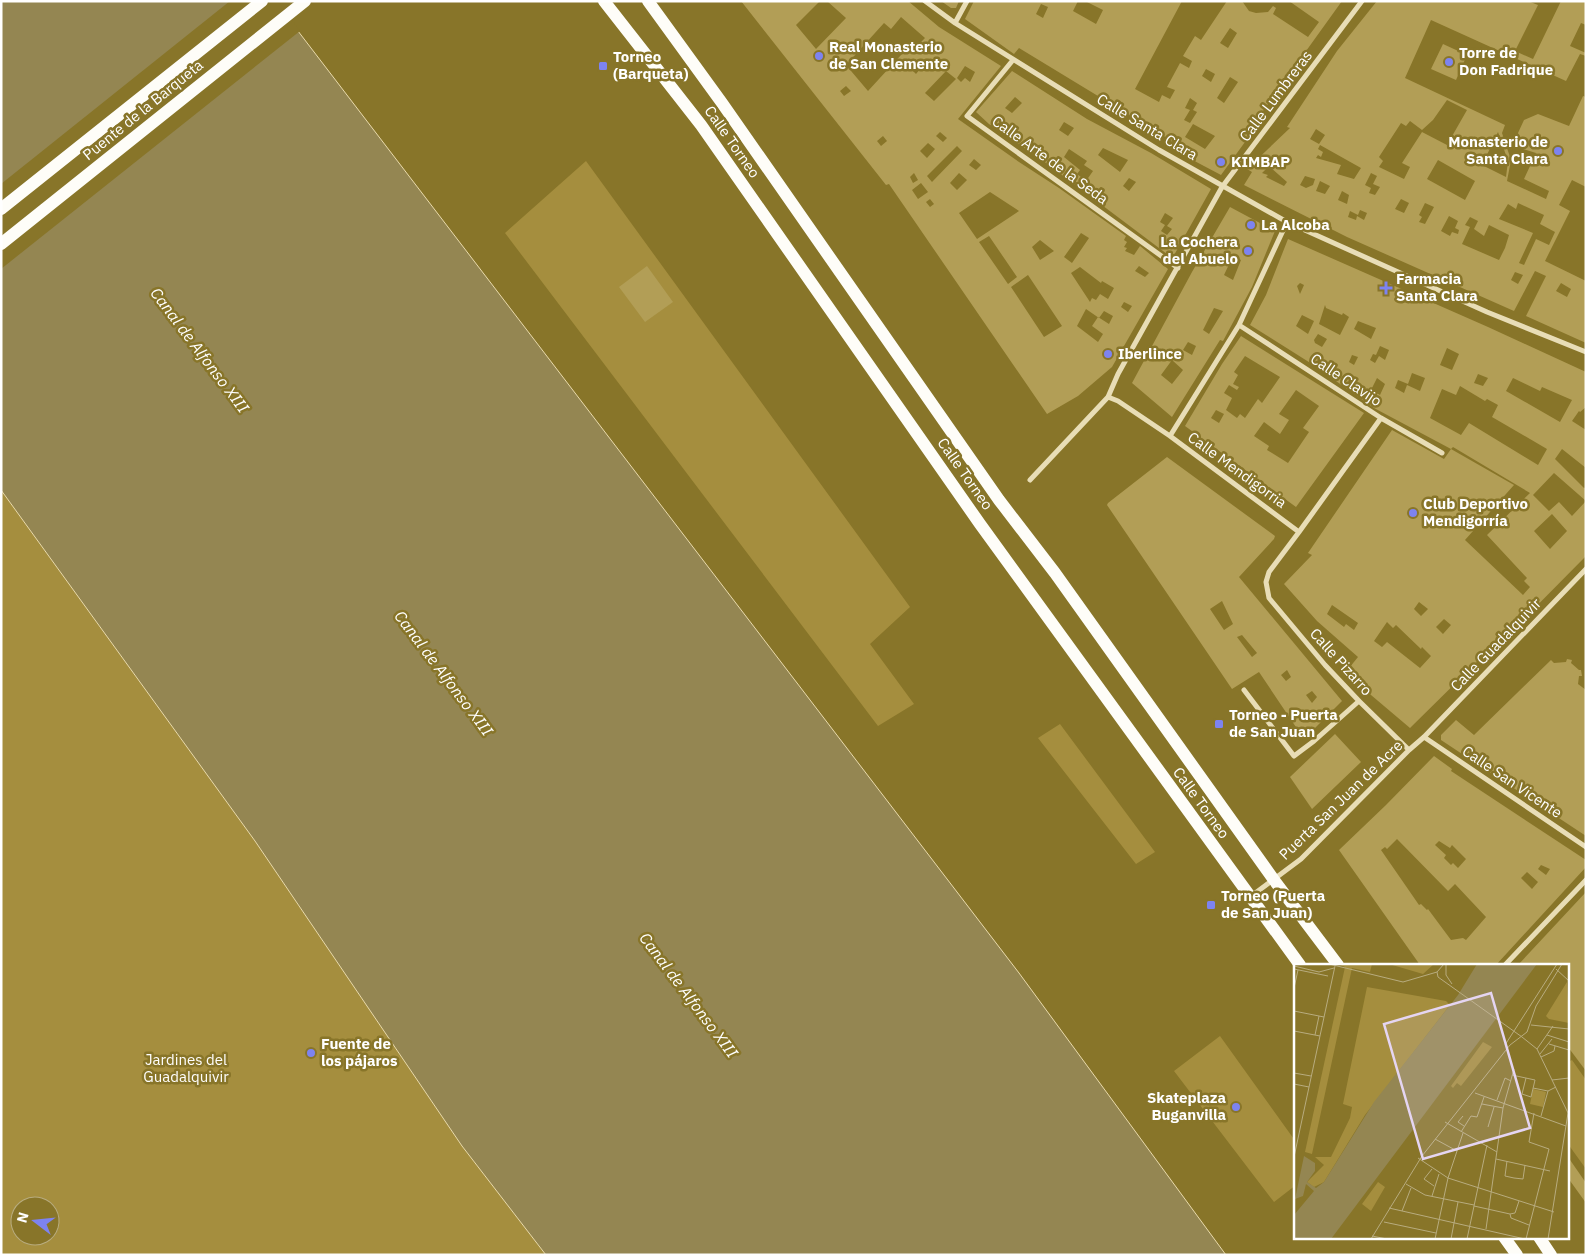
<svg xmlns="http://www.w3.org/2000/svg" width="1587" height="1256" font-family="'IBM Plex Sans',sans-serif">
  <style>
    .green { fill: #a58e3e; fill-rule: evenodd }
    .water { fill: #948652; stroke: #e9daab }
    .pier { fill: #887529 }
    .building { fill: #b29e56; fill-rule: evenodd }
    .lines { fill: none; stroke-linecap: round; stroke-linejoin: round }
    .street { stroke: #e8ddb6; stroke-width: 5 }
    .primary { stroke: #fefdf8; stroke-width: 12 }
    .poi-dot { fill: #7d83f0; stroke: #887529; stroke-width: 2 }
    .labels { text-anchor: middle; stroke-width: 5; stroke-linejoin: round; paint-order: stroke }
    .poi-label { font-size: 15px; font-weight: bold; fill: #fff; stroke: #887529; text-anchor: start }
    .street-label { font-size: 15px; fill: #fff; stroke: #887529 }
    .park-label { font-size: 15px; fill: #fffefd; stroke: #887529 }
    .water-label { font-size: 16px; font-style: italic; fill: #fff; stroke: #887529 }
    .inset-road { fill: none; stroke: #b8ac7f; stroke-width: 1 }
    .view { fill: #e5d5f2; fill-opacity: 0.15; stroke: #e5d5f2; stroke-width: 2.5 }
    .inset-edge { fill: none; stroke: #fff; stroke-width: 2.5 }
  </style>
  <rect width="100%" height="100%" fill="#887529"/>
  <path class="green" d="M586,161L910,607L870,644L914,704L878,726L505,233Z
    M1,490L255,841L462,1146L546,1255H1ZM20,1206H50V1236H20Z
    M1060,724L1155,852L1136,864L1038,738Z
    M1220,1036L1296,1142V1185L1274,1202L1174,1071Z
    M1572,1060L1586,1080V1169L1568,1144V1062Z"/>
  <path class="water" d="M1,1H275L1019,973L1226,1255H546L462,1146L255,841L1,490Z"/>
  <path class="pier" d="M230,1H278L300,31L1,269V184Z"/>
  <path class="building" d="M741,1H820L796,25L816,49L846,18L827,1H908L939,27L1001,66L958,119L1019,162L1059,188L1126,236L1124,240L1127,242L1124,247L1127,248L1125,251L1134,255L1140,246L1168,269L1112,367L1078,396L1047,414L889,184L886,185ZM901,17L925,38L916,47L912,43L868,91L846,65L884,23L891,29ZM912,61L920,69L916,74L908,66ZM965,66L975,72L970,82L965,78L961,82L957,78ZM946,71L956,79L934,101L925,93ZM846,86L851,91L844,96L840,91ZM940,132L947,138L943,142L936,136ZM883,136L887,141L881,146L877,141ZM928,143L935,149L927,158L920,151ZM957,146L962,151L932,182L927,176ZM974,159L981,165L976,170L969,165ZM914,173L918,180L913,183L910,177ZM959,173L967,180L957,190L950,183ZM921,183L928,192L918,199L912,190ZM990,192L1019,211L977,239L959,213ZM930,199L934,204L930,207L926,202ZM1081,233L1089,238L1072,263L1064,257ZM989,236L1017,277L1008,284L979,242ZM1040,240L1054,251L1040,260L1032,247ZM1139,266L1149,273L1145,277L1135,271ZM1080,267L1101,283L1102,281L1114,288L1108,299L1100,294L1096,300L1092,298L1090,302L1071,273ZM1028,275L1062,326L1044,337L1011,287ZM1124,302L1132,306L1128,312L1121,307ZM1086,309L1099,318L1104,311L1113,316L1109,324L1098,317L1092,326L1103,334L1098,342L1077,326Z
    M941,1H959L956,8H951Z
    M974,1H1078L1073,11L1096,24L1103,10L1085,1H1182L1135,89L1159,102L1162,95L1170,99L1175,90L1167,87L1180,63L1189,68L1192,61L1183,56L1195,36L1201,40L1227,1H1242L1249,11L1256,13L1268,12L1273,6L1276,8L1273,14L1308,37L1319,22L1289,1H1342L1250,129L1253,131L1221,175L1168,147L1172,141L1019,48L1014,54L965,19ZM1041,4L1048,7L1043,18L1036,14ZM1230,28L1237,33L1228,48L1220,43ZM1206,69L1215,74L1211,82L1202,76ZM1230,77L1238,82L1224,103L1217,98ZM1190,98L1197,103L1193,110L1197,112L1190,123L1184,120L1190,110L1185,108ZM1193,124L1215,136L1205,149L1185,137Z
    M1377,1H1528L1538,5L1515,51L1533,59L1561,1H1586V25L1581,23L1570,46L1586,53V56L1580,54L1566,81L1431,20L1405,78L1505,125L1502,133L1511,160L1507,181L1546,199L1549,191L1524,179L1536,153L1523,149L1518,133L1524,120L1538,114L1569,126L1583,96L1586,97V187L1572,180L1559,205L1570,211L1545,261L1586,281V343L1526,316L1546,276L1535,271L1514,311L1347,237L1244,185L1252,172L1247,169L1290,128L1287,127L1337,51ZM1447,100L1467,110L1447,145L1422,132L1402,163L1410,167L1404,179L1379,167L1383,161L1379,157L1401,123L1406,126L1410,121L1422,130L1433,120ZM1316,129L1325,135L1319,144L1310,139ZM1498,132L1508,161L1506,177L1482,165ZM1320,145L1361,168L1354,179L1337,174L1341,165L1316,158L1318,155L1321,157L1323,152L1318,149ZM1438,160L1475,181L1465,200L1427,179ZM1269,166L1287,182L1284,186L1266,177L1268,175L1262,173ZM1371,173L1377,176L1373,184L1380,187L1375,195L1369,193L1371,188L1365,185ZM1305,176L1315,179L1313,185L1306,188L1300,185ZM1320,181L1330,186L1325,194L1316,191ZM1342,191L1349,195L1347,204L1338,200ZM1401,199L1409,203L1404,213L1395,209ZM1425,203L1434,207L1425,224L1419,222L1422,217L1419,215ZM1518,203L1544,215L1540,224L1555,232L1549,245L1536,239L1524,265L1519,263L1533,233L1499,219L1508,204L1516,209ZM1360,210L1367,213L1364,220L1357,216L1356,220L1348,217L1350,211L1358,215ZM1449,216L1458,221L1455,228L1459,230L1458,234L1452,232L1450,236L1441,231ZM1470,217L1478,221L1474,229L1484,236L1489,225L1509,235L1505,248L1499,260L1462,244L1470,227L1465,225ZM1515,272L1523,275L1518,284L1511,280ZM1561,283L1571,289L1567,297L1556,291Z
    M1443,44L1467,55L1456,80L1431,69Z
    M1012,71L1087,119L1151,153L1211,189L1173,257H1171L1042,160L989,124L976,112ZM1015,97L1022,103L1012,113L1005,108ZM1064,122L1074,128L1068,136L1059,130ZM1103,148L1128,160L1120,172L1098,155ZM1069,149L1087,161L1084,165L1093,171L1086,181L1077,174L1080,170L1064,157ZM1129,178L1136,182L1129,191L1123,186ZM1165,213L1173,218L1167,226L1172,229L1167,235L1161,231L1165,225L1160,222Z
    M1230,207L1275,231L1252,287L1223,341L1220,340L1172,417L1132,383L1192,272ZM1233,256L1241,260L1233,280L1224,275ZM1214,308L1223,311L1209,334L1203,330ZM1188,342L1196,346L1192,355L1183,350ZM1172,360L1183,370L1172,384L1161,375Z
    M1288,239L1488,327L1586,372V407L1580,412L1579,411L1572,421L1586,430V468L1562,449L1555,459L1584,488L1586,487V556L1502,641L1501,640L1482,657L1410,728L1345,673L1358,657L1317,621L1284,584L1312,555L1308,553L1392,430L1444,459L1451,449L1514,485L1465,540L1523,595L1530,587L1524,581L1527,578L1487,535L1530,493L1453,447L1451,449L1374,408L1312,364L1250,325L1266,295ZM1300,283L1304,285L1300,294L1297,286ZM1325,305L1326,308L1342,315L1343,313L1349,317L1340,335L1319,324ZM1302,315L1314,321L1308,334L1296,326ZM1358,321L1376,328L1371,339L1354,329ZM1318,334L1327,339L1322,347L1315,343L1314,340ZM1380,346L1389,350L1385,360L1379,356L1375,363L1370,360L1373,354L1376,355ZM1447,348L1459,354L1452,370L1440,365ZM1352,355L1358,357L1354,365L1349,362ZM1412,373L1425,378L1420,391L1407,385L1404,393L1395,388L1398,380L1408,384ZM1478,374L1488,378L1483,386L1474,383ZM1377,378L1385,384L1380,395L1371,390ZM1513,378L1540,391L1542,387L1572,400L1560,422L1506,391ZM1460,386L1485,401L1487,399L1498,405L1492,417L1547,449L1538,465L1469,423L1461,435L1430,418L1442,389L1456,395ZM1554,473L1586,501L1572,516L1559,502L1549,511L1533,495ZM1552,514L1567,531L1550,549L1534,531ZM1419,602L1428,609L1421,616L1414,609ZM1332,605L1358,623L1354,630L1346,624L1344,627L1327,614ZM1444,619L1451,625L1443,634L1436,627ZM1387,622L1393,628L1396,625L1421,649L1422,647L1431,656L1420,668L1387,642L1382,647L1374,641Z
    M647,266L673,302L645,322L619,287Z
    M1241,336L1364,413L1296,507L1185,426L1222,364ZM1245,356L1280,377L1262,403L1258,399L1245,418L1240,414L1237,418L1226,410L1232,398L1224,393L1229,385L1237,390L1239,387L1233,384L1238,375L1234,372ZM1296,390L1319,406L1303,428L1309,432L1288,463L1267,450L1269,446L1254,436L1264,422L1280,434L1289,420L1279,414ZM1216,410L1224,414L1219,423L1211,418Z
    M1167,457L1275,536L1274,539L1239,577L1342,701L1304,739L1259,672L1232,689L1107,505L1108,503ZM1222,601L1233,624L1224,630L1210,609ZM1242,635L1257,653L1252,657L1237,637ZM1287,670L1291,677L1286,681L1281,675ZM1312,691L1317,697L1312,703L1306,695Z
    M1567,659L1572,660L1571,663L1579,670H1581L1582,676H1579L1578,684L1586,690V836L1441,740V735L1456,720L1474,735L1551,660L1554,663L1566,662Z
    M1335,734L1361,762L1312,809L1290,777Z
    M1434,756L1452,769L1451,771L1586,860V867L1496,965H1420L1339,850L1386,805ZM1397,839L1448,891L1455,884L1486,917L1466,940L1463,938L1451,940L1428,909L1427,910L1421,904L1419,905L1381,850L1385,847L1387,849ZM1439,841L1450,848L1452,845L1466,859L1458,868L1453,863L1451,865L1444,858L1446,855L1435,845ZM1541,865L1550,869L1546,875L1538,869ZM1527,872L1538,882L1532,889L1521,878Z
    M1586,892V1071L1568,1047V965H1518Z
    M1568,1157L1586,1183V1203L1568,1178Z"/>
  <g class="lines">
    <path class="street" d="M925,1L955,23L1159,150L1287,222L1487,312L1586,352
      M955,23L967,1
      M1013,60L967,116L1178,268
      M1239,325L1381,418L1442,453
      M1108,397L1118,401L1170,436L1299,532L1269,572L1266,582L1269,598L1325,665L1359,701L1409,750
      M1170,436L1239,325L1287,222
      M1030,480L1108,397L1118,374L1222,187L1362,1
      M1299,532L1381,418
      M1244,690L1294,756L1314,741L1359,701
      M1424,737L1586,847
      M1250,897L1301,859L1409,750L1424,737L1586,569
      M1505,965L1586,880"/>
    <path class="primary" d="M604,1L701,125L980,524L1300,965
      M648,1L722,103L999,500L1055,573L1274,880L1338,965
      M1,209L262,1
      M1,244L305,1
      M1504,1237L1517,1255
      M1539,1237L1551,1255"/>
  </g>
  <g class="poi-dot">
    <circle cx="819" cy="56" r="5"/>
    <circle cx="1449" cy="62" r="5"/>
    <rect x="598" y="61" width="10" height="10" rx="2.5"/>
    <circle cx="1558" cy="151" r="5"/>
    <circle cx="1221" cy="162" r="5"/>
    <circle cx="1251" cy="225" r="5"/>
    <circle cx="1248" cy="251" r="5"/>
    <path d="M1383.5 280.5h5v5h5v5h-5v5h-5v-5h-5v-5h5z"/>
    <circle cx="1108" cy="354" r="5"/>
    <circle cx="1413" cy="513" r="5"/>
    <rect x="1214" y="719" width="10" height="10" rx="2.5"/>
    <rect x="1206" y="900" width="10" height="10" rx="2.5"/>
    <circle cx="311" cy="1053" r="5"/>
    <circle cx="1236" cy="1107" r="5"/>
  </g>
  <g class="labels">
    <g class="poi-label">
      <text x="829" y="52">Real Monasterio<tspan x="829" dy="17">de San Clemente</tspan></text>
      <text x="1459" y="58">Torre de<tspan x="1459" dy="17">Don Fadrique</tspan></text>
      <text x="613" y="62">Torneo<tspan x="613" dy="17">(Barqueta)</tspan></text>
      <text x="1548" y="147" text-anchor="end">Monasterio de<tspan x="1548" dy="17">Santa Clara</tspan></text>
      <text x="1231" y="167">KIMBAP</text>
      <text x="1261" y="230">La Alcoba</text>
      <text x="1238" y="247" text-anchor="end">La Cochera<tspan x="1238" dy="17">del Abuelo</tspan></text>
      <text x="1396" y="284">Farmacia<tspan x="1396" dy="17">Santa Clara</tspan></text>
      <text x="1118" y="359">Iberlince</text>
      <text x="1423" y="509">Club Deportivo<tspan x="1423" dy="17">Mendigorría</tspan></text>
      <text x="1229" y="720">Torneo - Puerta<tspan x="1229" dy="17">de San Juan</tspan></text>
      <text x="1221" y="901">Torneo (Puerta<tspan x="1221" dy="17">de San Juan)</tspan></text>
      <text x="321" y="1049">Fuente de<tspan x="321" dy="17">los pájaros</tspan></text>
      <text x="1226" y="1103" text-anchor="end">Skateplaza<tspan x="1226" dy="17">Buganvilla</tspan></text>
    </g>
    <g class="street-label">
      <text transform="translate(1276 96) rotate(-53)" y="5">Calle Lumbreras</text>
      <text transform="translate(143 110) rotate(-39)" y="5">Puente de la Barqueta</text>
      <text transform="translate(1147 127) rotate(31)" y="5">Calle Santa Clara</text>
      <text transform="translate(732 142) rotate(55)" y="5">Calle Torneo</text>
      <text transform="translate(1050 160) rotate(36)" y="5">Calle Arte de la Seda</text>
      <text transform="translate(1346 380) rotate(34)" y="5">Calle Clavijo</text>
      <text transform="translate(1237 470) rotate(36)" y="5">Calle Mendigorria</text>
      <text transform="translate(965 474) rotate(55)" y="5">Calle Torneo</text>
      <text transform="translate(1496 645) rotate(-46)" y="5">Calle Guadalquivir</text>
      <text transform="translate(1341 662) rotate(48)" y="5">Calle Pizarro</text>
      <text transform="translate(1512 782) rotate(34)" y="5">Calle San Vicente</text>
      <text transform="translate(1341 800) rotate(-44)" y="5">Puerta San Juan de Acre</text>
      <text transform="translate(1201 803) rotate(54)" y="5">Calle Torneo</text>
    </g>
    <g class="park-label">
      <text x="186" y="1065">Jardines del<tspan x="186" dy="17">Guadalquivir</tspan></text>
    </g>
    <g class="water-label">
      <text transform="translate(200 350) rotate(53)" y="6">Canal de Alfonso XIII</text>
      <text transform="translate(444 673) rotate(53)" y="6">Canal de Alfonso XIII</text>
      <text transform="translate(689 995) rotate(53)" y="6">Canal de Alfonso XIII</text>
    </g>
  </g>
  <g transform="translate(1294 964)">
    <rect width="275" height="275" fill="#887529"/>
    <path d="M44,0H78L76,8L58,4L18,190L11,188L51,3ZM95,0H140L129,10ZM273,18L275,59L255,55L252,52ZM73,23L152,37L156,41L71,151L30,218L20,223L13,218L30,201L21,193H37L56,154L58,143L49,140ZM189,78L198,83L167,122L163,119L159,124L157,122ZM239,125L252,128L249,143L236,140ZM84,218L91,223L77,247L68,240Z" fill="#a58e3e"/>
    <path d="M183,0H243L37,275H0V251L20,227L12,220L9,232L1,235L10,192L21,199V207L13,218L22,224L30,218L80,138L164,31Z" fill="#948652"/>
    <path class="inset-road" d="M35,0L109,18L143,8M150,0L143,8L144,13L228,73M152,0V11L158,20M0,2L25,8L40,4M0,5L34,12M262,5L275,17M0,24L4,6M0,47L30,53M237,61L275,65M0,67L26,72M21,71L25,52M253,71L275,78M228,73L243,85L274,149L254,275M255,80L275,86M211,81L263,0M243,85L259,62M246,90L258,75M247,93L260,87L261,82M0,109L17,112M218,111L241,116L237,133L228,130L232,114M258,116L275,114M0,120L15,123M239,124L254,127M181,129L272,162M203,136L211,114L217,117M188,140L209,144M169,152L164,158L170,162M247,152L254,127L262,123M151,158L203,188M194,163L200,143M167,168L177,152L183,153L190,133M141,175L163,187M0,193L41,2M124,194L154,214L260,248M202,195L256,207M213,197L211,212L220,214L229,215L231,201M138,205L130,215L140,222M112,220L131,231L180,241M138,232L145,210M275,241V257M180,242L216,250L221,249L225,237M95,244L231,275M108,247L117,224M216,250L217,254L235,261M90,258L142,269M192,265L209,144L220,105M78,272L93,275M77,275L128,192L216,81L233,68L242,42L268,0M141,275L154,214L169,169M157,275L164,238M173,275L193,181M232,275L255,185L235,178L240,149"/>
    <path class="view" d="M197,29L236,164L129,195L90,60Z"/>
    <rect width="275" height="275" class="inset-edge"/>
  </g>
  <rect width="1587" height="1256" fill="none" stroke="#ffffff" stroke-width="5"/>
  <g transform="translate(35 1221) rotate(286)"><circle r="24" fill="#887529" stroke="#b8ac7f"/>
  <path d="M0-4L9 19L0 12L-9 19Z" fill="#7d83f0"/>
  <text y="-8" font-size="14" font-weight="bold" text-anchor="middle" fill="#ffffff">N</text>
  </g>
</svg>
